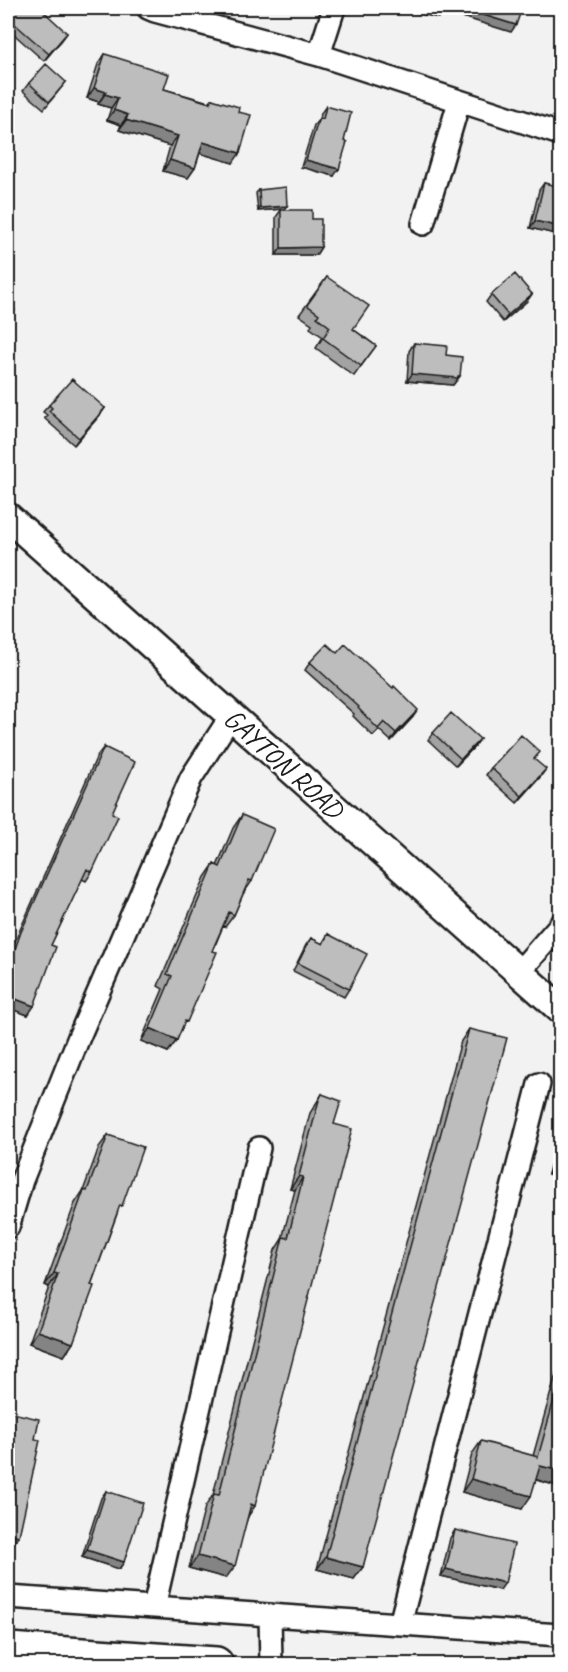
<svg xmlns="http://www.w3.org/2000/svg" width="568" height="1672" font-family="Caveat,sans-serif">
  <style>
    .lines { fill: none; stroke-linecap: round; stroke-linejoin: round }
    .minor-casing { stroke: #1c1c1c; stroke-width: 26 }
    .tertiary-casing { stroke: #1c1c1c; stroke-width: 32 }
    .primary-casing { stroke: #1c1c1c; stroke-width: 38 }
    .minor { stroke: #fff; stroke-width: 21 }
    .tertiary { stroke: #fff; stroke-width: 27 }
    .primary { stroke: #fff; stroke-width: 33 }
    .wall { fill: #a3a3a3; stroke: #1c1c1c; stroke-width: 1.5 }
    .shaded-wall { fill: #848484; stroke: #1c1c1c; stroke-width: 1.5 }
    .building { fill: #bdbdbd; stroke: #1c1c1c; stroke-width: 1.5 }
    .labels { text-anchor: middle; stroke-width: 4.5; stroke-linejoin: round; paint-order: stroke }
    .street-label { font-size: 28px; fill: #1c1c1c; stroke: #fff }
  </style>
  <rect width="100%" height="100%" fill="#f2f2f2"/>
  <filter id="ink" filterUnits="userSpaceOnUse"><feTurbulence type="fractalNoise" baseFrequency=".0167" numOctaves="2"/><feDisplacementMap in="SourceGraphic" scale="12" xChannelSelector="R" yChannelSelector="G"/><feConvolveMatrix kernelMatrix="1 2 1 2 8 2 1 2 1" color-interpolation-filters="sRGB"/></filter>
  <g filter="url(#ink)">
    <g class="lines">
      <g class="minor-casing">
        <path id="minor" d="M148,8L155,11L319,55L560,134
          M319,55L334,8
          M423,224L459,102
          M519,972L560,925
          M8,1227L22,1180L79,1037L191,778L231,716
          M8,1597L560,1635
          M154,1607L259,1148
          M270,1615L271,1664
          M400,1624L539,1084"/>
      </g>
      <g class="tertiary-casing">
        <path id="tertiary" d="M8,517L560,1009"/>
      </g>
      <g class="primary-casing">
        <path id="primary" d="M8,1650L216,1664"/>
      </g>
      <use href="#minor" class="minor"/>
      <use href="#tertiary" class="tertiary"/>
      <use href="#primary" class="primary"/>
    </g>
    <path class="wall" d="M8,8L67,33L44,61L8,29Z
      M561,34V54L555,53Z
      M105,54L164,89L209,102L212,99L238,112L233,163L200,153L195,168L188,178L163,171L170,146L119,130L121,125L107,120L111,108L98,104L99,102L87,98L98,64Z
      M66,82L44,109L23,91L29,83Z
      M326,106L334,176L301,167L314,125L320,118L321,113Z
      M544,183L561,187V233L559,235L530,228L539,190Z
      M259,190L284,209L258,211L256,193Z
      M281,210L312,219L321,247L316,255H276V217Z
      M327,277L353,329L376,346L354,376L316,348L323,337L310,328L312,324L299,315Z
      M532,294L527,301L503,322L486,302L491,295Z
      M414,343L446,355L460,376L453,385L407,381L409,351Z
      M49,405L105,408L100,415L74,445L44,418L47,415L43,412Z
      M310,662L413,717L391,741L379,730L373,736L353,716L354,714L305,670Z
      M433,733L480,739L475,746L456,766L428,740Z
      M104,747L112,813L92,872L86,881L82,879L51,945L28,1015L8,1008V961L15,941L97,756Z
      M535,759L541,776L517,803L486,775L491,768Z
      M242,815L252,881L243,894L234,915L225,927L223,926L177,1040L168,1052L141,1041L163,989L158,986L205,877L214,864L217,866L233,828Z
      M328,934L349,989L344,997L293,971L306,945L311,938L322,944Z
      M469,1029L363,1567L354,1579L317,1569L461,1041Z
      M322,1094L334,1124L248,1517L226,1578L189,1568L205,1507L213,1495L275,1250L282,1239L295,1190L290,1189L310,1113Z
      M561,1134V1178L548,1174L558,1137Z
      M108,1135L117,1214L91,1285L73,1343L64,1356L29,1343L49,1287L45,1285L75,1203L83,1191L99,1147Z
      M561,1356V1487L536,1480L522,1509L462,1492L472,1454L481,1441L533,1456Z
      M106,1491L124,1562L119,1569L82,1557L101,1498Z
      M455,1530L500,1590L441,1576L450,1538Z"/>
    <path class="shaded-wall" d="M393,8H461L516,25L511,32L443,11L438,18Z
      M67,33L62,40L44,61L49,54Z
      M560,45L561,46V54L555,53Z
      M94,88L106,92L99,102L87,98Z
      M105,94L118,98L111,108L98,104Z
      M114,110L128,115L121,125L107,120Z
      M126,120L178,136L170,146L119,130Z
      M203,142L240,153L233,163L196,152Z
      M170,160L195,168L188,178L163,171Z
      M306,160L339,169L334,176L301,167Z
      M287,206L284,209L258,211L260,208Z
      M535,221L561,227V233L559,235L530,228Z
      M321,247L316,255H276L281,248Z
      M532,294L527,301L503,322L508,315Z
      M412,374L458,376H460L453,385L407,381Z
      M105,408L100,415L74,445L79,438Z
      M418,710L413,717L391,741L396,733Z
      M480,739L475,746L456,766L461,759Z
      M546,769L541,776L517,803L522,796Z
      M8,996L34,1006L28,1015L8,1008Z
      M150,1028L177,1040L168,1052L141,1041Z
      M556,1162L561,1163V1178L548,1174Z
      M299,1176L303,1177L295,1190L290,1189Z
      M54,1273L58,1274L49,1287L45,1285Z
      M38,1331L73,1343L64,1356L29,1343Z
      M540,1466L561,1471V1487L531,1478Z
      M471,1479L531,1496L522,1509L462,1492Z
      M251,1504L255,1506L247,1518Z
      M8,1533L19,1536L12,1546L8,1545Z
      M87,1550L124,1562L119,1569L82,1557Z
      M198,1556L235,1566L226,1578L189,1568Z
      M326,1557L363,1567L354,1579L317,1569Z
      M446,1569L505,1583L500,1590L441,1576Z"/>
    <path class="building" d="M8,8H40L67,33L49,54L8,18Z
      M431,8H444L443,10Z
      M461,8H522L516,25Z
      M105,54L169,74L164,89L210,103L212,99L239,107L238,112L251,115L240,153L203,142L195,168L170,160L178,136L126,120L128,115L114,110L118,98L105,94L106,92L94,88Z
      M46,64L66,82L49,102L29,83Z
      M326,106L351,113L344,141L347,142L339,169L306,160L319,118L323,119Z
      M544,183L561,187V227L535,221Z
      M286,187L287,206L260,208L259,190Z
      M281,210H312V219H321V247L281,248Z
      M515,274L532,294L508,315L491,295Z
      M327,277L369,306L353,329L376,346L361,366L323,338L330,327L317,317L319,314L307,305Z
      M8,302L15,310L8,318Z
      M414,343L447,346L446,355L462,357L460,376H458V378L412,374Z
      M72,379L105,408L79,438L49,411L52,408L49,405Z
      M327,644L337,653L345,644L393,688L394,686L418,710L396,733L384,722L378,729L358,708L359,707L310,662Z
      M451,713L480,739L461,759L433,733Z
      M521,735L540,752L534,759L546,769L522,796L491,768Z
      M104,747L135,762L112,813L118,816L92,872L87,869L51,945L56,947L34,1006L8,996V969L21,932Z
      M242,815L274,829L252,881L249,880L234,915L229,912L212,951L217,952L187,1022L185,1021L177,1040L150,1028L172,976L167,974L214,864L220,867Z
      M328,934L367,954L349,989L298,963L311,938L323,944Z
      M469,1029L507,1038L363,1567L326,1557Z
      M322,1094L341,1101L334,1124L352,1129L255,1506L251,1504L235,1566L198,1556L214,1494L219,1495L283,1237L288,1238L303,1177L299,1176L319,1100Z
      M108,1135L143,1147L122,1206L120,1205L91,1285L94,1286L73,1343L38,1331L58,1274L54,1273L84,1190L87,1191Z
      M561,1147V1163L556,1162Z
      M561,1375V1471L540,1466L531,1496L471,1479L481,1441L538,1457Z
      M8,1412L39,1419L35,1439L40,1440L19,1536L8,1533Z
      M106,1491L143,1503L124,1562L87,1550Z
      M455,1530L514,1544L505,1583L446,1569Z"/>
  </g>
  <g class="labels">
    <g class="street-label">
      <text transform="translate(284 763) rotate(42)" y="10">GAYTON ROAD</text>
    </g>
  </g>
  <rect width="568" height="1672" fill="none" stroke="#fff" stroke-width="30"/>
  <rect x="15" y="15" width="538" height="1642" fill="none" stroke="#1c1c1c" stroke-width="2" filter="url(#ink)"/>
</svg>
